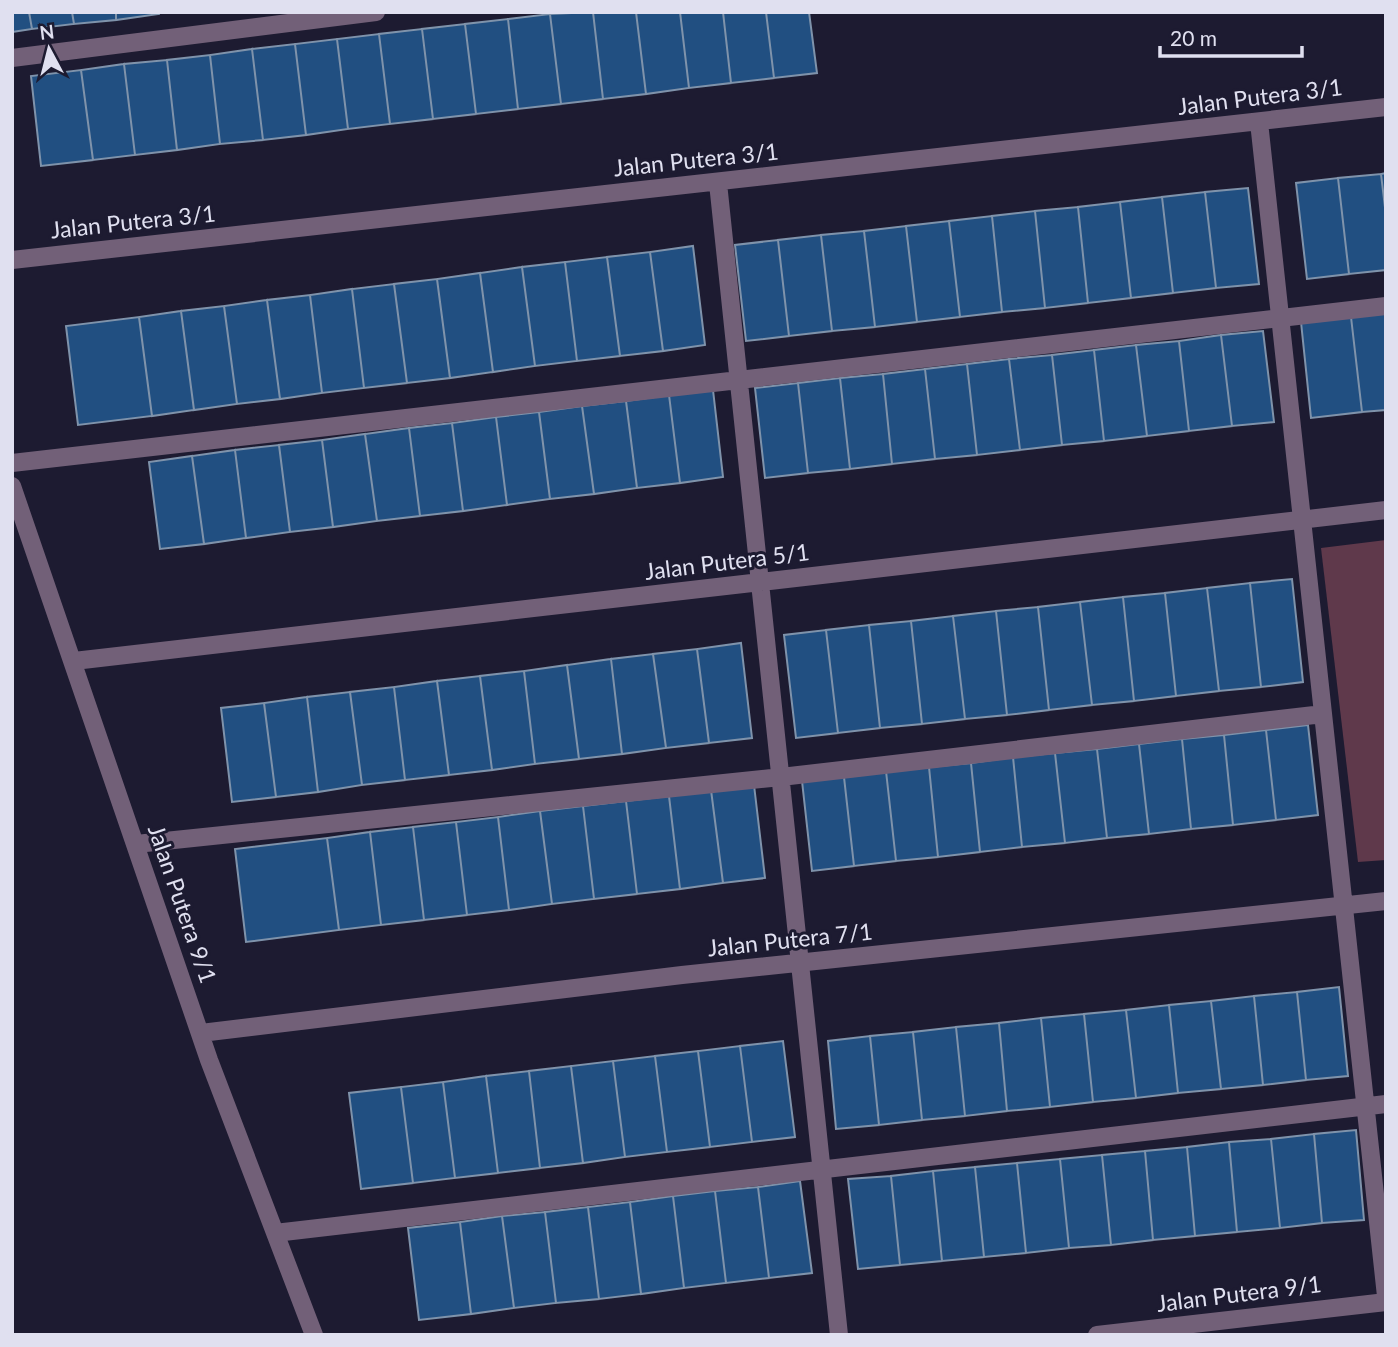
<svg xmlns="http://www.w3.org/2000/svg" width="1398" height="1347" font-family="Lato,sans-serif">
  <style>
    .green { fill: #5f394b }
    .building { fill: #214f81; stroke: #7f93ab; stroke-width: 2 }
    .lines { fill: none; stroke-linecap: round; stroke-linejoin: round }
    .minor { stroke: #726078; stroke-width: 18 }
    .labels { text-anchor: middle; stroke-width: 6; stroke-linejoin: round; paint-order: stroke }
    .street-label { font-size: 23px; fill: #e0e0f0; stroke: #1d1b31 }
  </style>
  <rect width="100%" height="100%" fill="#1d1b31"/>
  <path class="green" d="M1386,540V860L1358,862L1321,548Z"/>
  <path class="building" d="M12,12H29L32,29L12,32Z
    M29,12H72L74,24L32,29Z
    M72,12H116V20L74,24Z
    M116,12H159V14L116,20Z
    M593,12L603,99L561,104L550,14Z
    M593,12H636L646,94L603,99Z
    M636,12H680L689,88L646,94Z
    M680,12H723L731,83L689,88Z
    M723,12H766L774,78L731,83Z
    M766,12H809L817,73L774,78Z
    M550,14L561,104L518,109L508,19Z
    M508,19L518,109L476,114L465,24Z
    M465,24L476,114L433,119L422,29Z
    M422,29L433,119L390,124L379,34Z
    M379,34L390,124L348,129L337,39Z
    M337,39L348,129L306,135L295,44Z
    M295,44L306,135L263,140L252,49Z
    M252,49L263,140L220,144L210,55Z
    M210,55L220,144L177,150L167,60Z
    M167,60L177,150L135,155L124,64Z
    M124,64L135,155L93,160L81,70Z
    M81,70L93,160L41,166L31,76Z
    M1386,173V216L1381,174Z
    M1381,174L1386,216V270L1349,274L1338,178Z
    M1338,178L1349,274L1307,279L1296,183Z
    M1248,188L1259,284L1216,288L1205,192Z
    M1205,192L1216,288L1173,293L1162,197Z
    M1162,197L1173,293L1131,298L1120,202Z
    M1120,202L1131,298L1088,303L1078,207Z
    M1078,207L1088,303L1045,308L1035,211Z
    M1035,211L1045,308L1002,312L992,216Z
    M992,216L1002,312L960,317L949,221Z
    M949,221L960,317L917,322L906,226Z
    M906,226L917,322L875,327L864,231Z
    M864,231L875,327L832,331L821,235Z
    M821,235L832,331L789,336L778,240Z
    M778,240L789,336L746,341L735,245Z
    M693,246L705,345L663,351L650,252Z
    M650,252L663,351L620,356L607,257Z
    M607,257L620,356L577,361L565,262Z
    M565,262L577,361L535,366L522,267Z
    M522,267L535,366L493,372L480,273Z
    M480,273L493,372L450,378L437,279Z
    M437,279L450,378L407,383L394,284Z
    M394,284L407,383L364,388L352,289Z
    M352,289L364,388L322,393L310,295Z
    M310,295L322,393L280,399L267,300Z
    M267,300L280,399L237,404L224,306Z
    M224,306L237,404L194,410L181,311Z
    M181,311L194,410L152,416L139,317Z
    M1386,313V410L1362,412L1351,317Z
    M139,317L152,416L78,425L66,326Z
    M1351,317L1362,412L1311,418L1301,322Z
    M1263,331L1274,422L1232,426L1221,335Z
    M1221,335L1232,426L1189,431L1179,341Z
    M1179,341L1189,431L1147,436L1136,345Z
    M1136,345L1147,436L1104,441L1094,350Z
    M1094,350L1104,441L1062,445L1052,355Z
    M1052,355L1062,445L1020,450L1009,359Z
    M1009,359L1020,450L977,455L967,364Z
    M967,364L977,455L935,459L925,369Z
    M925,369L935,459L892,464L883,374Z
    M883,374L892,464L850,469L840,378Z
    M840,378L850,469L808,473L798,383Z
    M798,383L808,473L765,478L755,388Z
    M713,390L723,477L680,483L669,395Z
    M669,395L680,483L637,488L626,401Z
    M626,401L637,488L594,494L582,406Z
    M582,406L594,494L550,499L539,412Z
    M539,412L550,499L507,505L496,417Z
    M496,417L507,505L463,511L452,423Z
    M452,423L463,511L420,516L409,428Z
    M409,428L420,516L377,521L365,434Z
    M365,434L377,521L333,527L322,440Z
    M322,440L333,527L290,532L279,445Z
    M279,445L290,532L246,538L235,450Z
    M235,450L246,538L204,544L192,456Z
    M192,456L204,544L160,549L149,462Z
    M1292,579L1303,682L1261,687L1250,583Z
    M1250,583L1261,687L1219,691L1207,588Z
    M1207,588L1219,691L1176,696L1165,593Z
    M1165,593L1176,696L1134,701L1123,597Z
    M1123,597L1134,701L1092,705L1080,602Z
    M1080,602L1092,705L1049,710L1038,607Z
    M1038,607L1049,710L1007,715L996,611Z
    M996,611L1007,715L965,719L953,616Z
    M953,616L965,719L922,724L911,621Z
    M911,621L922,724L880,728L869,625Z
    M869,625L880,728L838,733L826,630Z
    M826,630L838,733L796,738L784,635Z
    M741,643L752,738L709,743L697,649Z
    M697,649L709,743L666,748L653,654Z
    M653,654L666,748L622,754L611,659Z
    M611,659L622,754L579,759L567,665Z
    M567,665L579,759L535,764L524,671Z
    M524,671L535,764L492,770L480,676Z
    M480,676L492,770L449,775L437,681Z
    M437,681L449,775L405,780L394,687Z
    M394,687L405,780L362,785L350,692Z
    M350,692L362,785L318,792L307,697Z
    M307,697L318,792L276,797L264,703Z
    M264,703L276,797L232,802L221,708Z
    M1308,725L1318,815L1276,820L1266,730Z
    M1266,730L1276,820L1233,825L1224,735Z
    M1224,735L1233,825L1191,829L1182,739Z
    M1182,739L1191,829L1149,834L1139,744Z
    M1139,744L1149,834L1107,838L1097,749Z
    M1097,749L1107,838L1065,843L1055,753Z
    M1055,753L1065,843L1022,847L1013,757Z
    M1013,757L1022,847L980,852L971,763Z
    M971,763L980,852L938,857L929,767Z
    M929,767L938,857L896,861L886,771Z
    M886,771L896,861L854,866L844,777Z
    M844,777L854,866L812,871L802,781Z
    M754,785L765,878L723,883L711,790Z
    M711,790L723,883L680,889L669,796Z
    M669,796L680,889L637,894L626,801Z
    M626,801L637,894L594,899L583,806Z
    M583,806L594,899L552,904L540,811Z
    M540,811L552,904L509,910L498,817Z
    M498,817L509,910L467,915L456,822Z
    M456,822L467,915L424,920L413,827Z
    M413,827L424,920L381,925L370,832Z
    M370,832L381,925L339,930L327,838Z
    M327,838L339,930L246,942L235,849Z
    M1339,987L1348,1076L1306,1080L1297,992Z
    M1297,992L1306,1080L1263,1085L1254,996Z
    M1254,996L1263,1085L1221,1089L1211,1001Z
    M1211,1001L1221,1089L1178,1093L1169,1005Z
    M1169,1005L1178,1093L1136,1098L1126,1010Z
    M1126,1010L1136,1098L1093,1102L1084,1014Z
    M1084,1014L1093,1102L1050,1107L1041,1018Z
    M1041,1018L1050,1107L1007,1111L999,1023Z
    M999,1023L1007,1111L965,1116L956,1027Z
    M956,1027L965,1116L922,1120L913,1032Z
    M913,1032L922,1120L879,1125L870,1036Z
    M870,1036L879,1125L836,1129L828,1041Z
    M783,1041L795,1137L752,1142L740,1046Z
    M740,1046L752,1142L710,1147L698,1051Z
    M698,1051L710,1147L667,1152L655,1056Z
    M655,1056L667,1152L625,1157L613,1061Z
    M613,1061L625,1157L583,1163L571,1066Z
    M571,1066L583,1163L540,1168L529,1071Z
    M529,1071L540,1168L498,1173L486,1076Z
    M486,1076L498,1173L455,1178L443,1082Z
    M443,1082L455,1178L413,1183L401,1087Z
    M401,1087L413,1183L361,1189L349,1093Z
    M1356,1130L1364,1220L1322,1223L1314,1134Z
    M1314,1134L1322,1223L1280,1228L1271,1139Z
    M1271,1139L1280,1228L1237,1232L1229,1142Z
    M1229,1142L1237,1232L1195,1236L1187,1147Z
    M1187,1147L1195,1236L1153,1240L1145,1151Z
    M1145,1151L1153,1240L1111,1245L1102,1155Z
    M1102,1155L1111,1245L1069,1248L1060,1159Z
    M1060,1159L1069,1248L1026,1253L1017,1163Z
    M1017,1163L1026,1253L984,1257L975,1167Z
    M975,1167L984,1257L942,1261L933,1171Z
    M933,1171L942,1261L900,1265L891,1176Z
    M891,1176L900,1265L858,1269L848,1179Z
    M800,1181L812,1273L769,1278L758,1187Z
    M758,1187L769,1278L726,1283L715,1191Z
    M715,1191L726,1283L684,1288L673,1196Z
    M673,1196L684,1288L641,1294L630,1202Z
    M630,1202L641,1294L599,1299L588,1207Z
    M588,1207L599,1299L556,1303L545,1212Z
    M545,1212L556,1303L514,1308L502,1216Z
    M502,1216L514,1308L471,1314L460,1222Z
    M460,1222L471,1314L419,1320L408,1228Z"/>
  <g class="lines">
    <path class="minor" d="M12,58L376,12
      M1259,122L1386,1296
      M718,183L839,1335
      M12,260L1386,107
      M12,463L1386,306
      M12,486L209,1060L314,1335
      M74,661L1386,510
      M136,844L781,777L1323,714
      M201,1033L682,975L1386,901
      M275,1233L1386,1104
      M1097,1335L1386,1302"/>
  </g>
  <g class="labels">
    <g class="street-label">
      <text transform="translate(1260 97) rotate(-7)" y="8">Jalan Putera 3/1</text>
      <text transform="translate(696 160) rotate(-6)" y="8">Jalan Putera 3/1</text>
      <text transform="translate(133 222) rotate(-6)" y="8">Jalan Putera 3/1</text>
      <text transform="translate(727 562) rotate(-7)" y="8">Jalan Putera 5/1</text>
      <text transform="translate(182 904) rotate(71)" y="8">Jalan Putera 9/1</text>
      <text transform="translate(790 940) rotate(-6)" y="8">Jalan Putera 7/1</text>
      <text transform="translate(1239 1294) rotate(-7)" y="8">Jalan Putera 9/1</text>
    </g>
  </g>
  <rect width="1398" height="1347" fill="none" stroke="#e0e0f0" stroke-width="28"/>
  <g transform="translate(49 49) rotate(353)" stroke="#1d1b31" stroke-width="5" paint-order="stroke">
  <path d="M0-5L12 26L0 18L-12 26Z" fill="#e0e0f0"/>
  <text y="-10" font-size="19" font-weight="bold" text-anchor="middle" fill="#e0e0f0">N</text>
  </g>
  <path d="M1160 46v10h142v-10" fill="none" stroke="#e0e0f0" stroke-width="3.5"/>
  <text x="1170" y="46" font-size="21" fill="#e0e0f0" stroke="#1d1b31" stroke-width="5" paint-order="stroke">20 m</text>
</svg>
